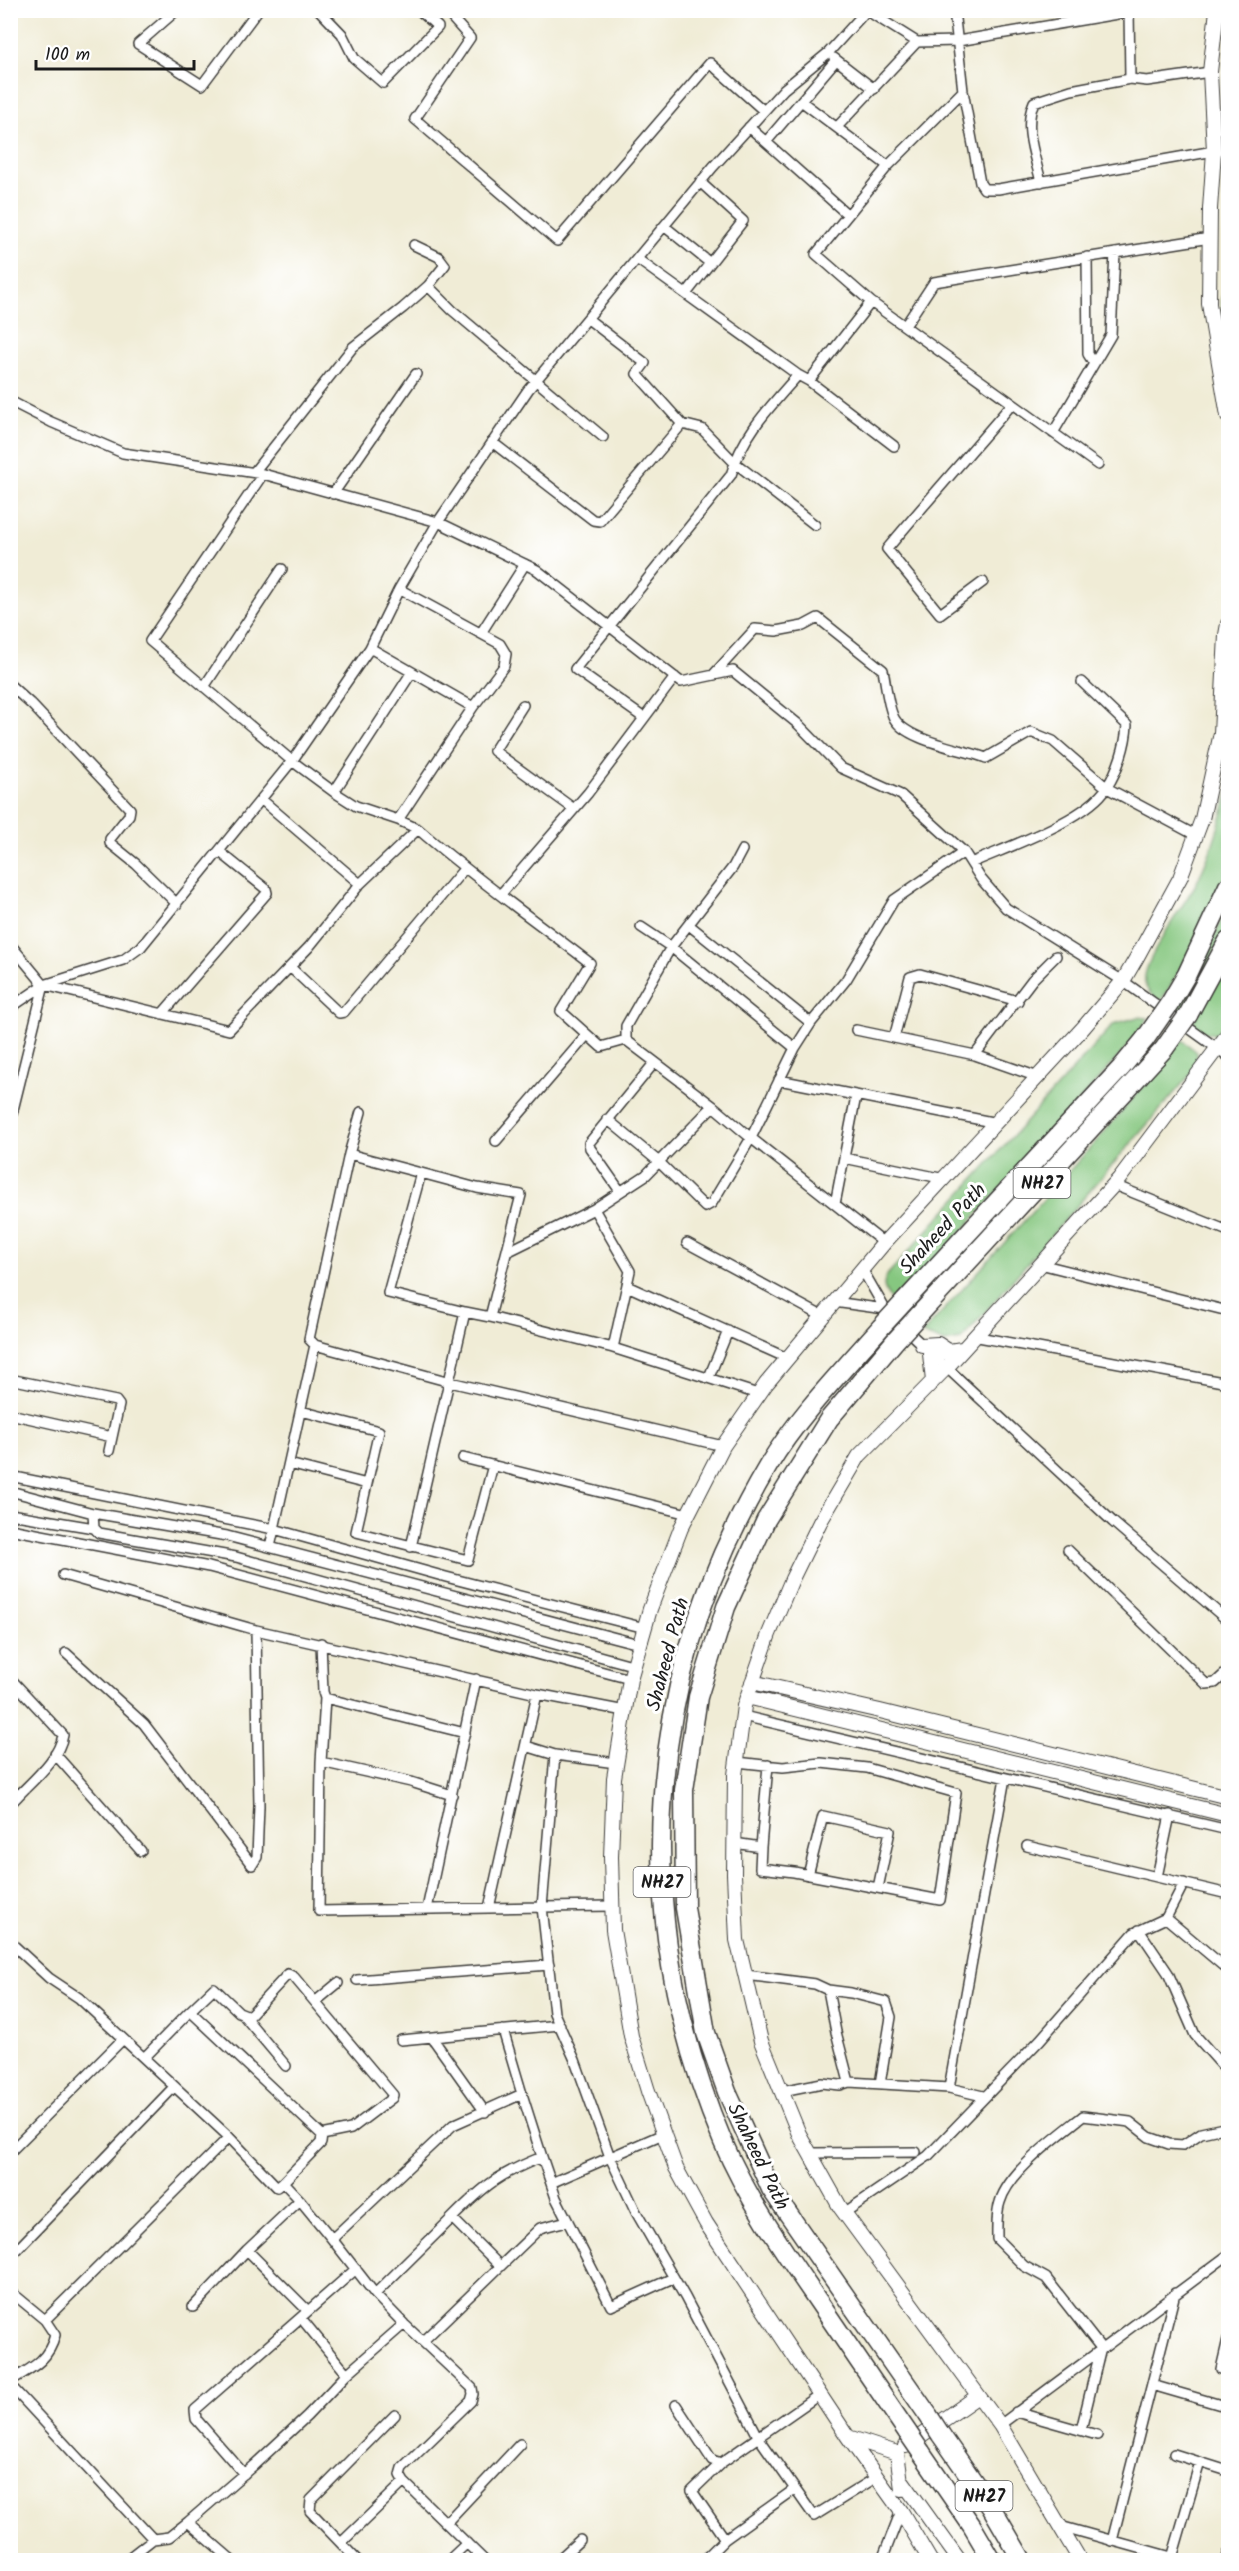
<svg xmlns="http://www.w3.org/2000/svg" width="1239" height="2571" font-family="Kalam,sans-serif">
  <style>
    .grass { fill: #86c780; stroke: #51724e; stroke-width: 1.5 }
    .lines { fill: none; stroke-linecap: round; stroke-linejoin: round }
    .street-casing { stroke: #3c3b38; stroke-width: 12 }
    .secondary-casing { stroke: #3c3b38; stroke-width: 16 }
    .highway-casing { stroke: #3c3b38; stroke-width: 21 }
    .street { stroke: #fff; stroke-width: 9 }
    .secondary { stroke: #fff; stroke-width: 14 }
    .highway { stroke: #fff; stroke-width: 18 }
    .highway-bridge-casing { stroke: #3c3b38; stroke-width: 21; stroke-linecap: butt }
    .highway-bridge { stroke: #fff; stroke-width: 18 }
    .labels { text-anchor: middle; stroke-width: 6; stroke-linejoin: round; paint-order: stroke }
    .shield { fill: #fff; stroke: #606060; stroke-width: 1.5 }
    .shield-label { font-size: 18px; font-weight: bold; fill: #1c1c1c }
    .street-label { font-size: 20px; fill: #1c1c1c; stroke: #fff }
  </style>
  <rect width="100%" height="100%" fill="#fff"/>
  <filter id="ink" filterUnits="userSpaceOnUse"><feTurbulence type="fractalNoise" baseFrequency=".0167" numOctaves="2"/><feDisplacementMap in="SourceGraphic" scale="12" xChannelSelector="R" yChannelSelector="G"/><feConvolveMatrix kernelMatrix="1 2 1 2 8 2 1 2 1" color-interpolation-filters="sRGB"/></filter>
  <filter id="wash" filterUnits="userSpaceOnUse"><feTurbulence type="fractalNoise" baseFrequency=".008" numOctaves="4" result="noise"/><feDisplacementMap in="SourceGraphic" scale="24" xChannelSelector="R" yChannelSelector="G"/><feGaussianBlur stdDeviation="1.35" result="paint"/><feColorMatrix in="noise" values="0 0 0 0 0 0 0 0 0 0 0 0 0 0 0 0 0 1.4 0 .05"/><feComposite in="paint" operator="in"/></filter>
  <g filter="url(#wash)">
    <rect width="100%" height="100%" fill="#f0ecd6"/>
    <path class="grass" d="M1228,283V362C1223,341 1216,301 1228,283Z
      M1228,793C1228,816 1231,840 1228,862C1225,895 1179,974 1160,1002C1151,995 1143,988 1145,976C1147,956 1184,904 1196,884C1211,855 1220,824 1228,793Z
      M1228,906V927L1182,1012L1175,1008L1205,956Z
      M1228,959V1016L1217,1034L1205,1033L1190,1027Z
      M1138,1017L1148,1018L1132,1042L896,1305C887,1297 879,1286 888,1274L1114,1024Z
      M1182,1040L1197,1052V1067L961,1340L945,1343L922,1334L1099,1138Z"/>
  </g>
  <g filter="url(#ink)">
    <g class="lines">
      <g class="street-casing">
        <path id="street" d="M177,10L138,44L202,85L258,10
          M319,10L342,34L354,58L383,83L438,27L419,10
          M445,10L470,38L415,119L557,241L710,63L764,111
          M866,10L917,42L958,41L1129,12
          M954,10L963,91L980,183L984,189H998L1214,151
          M1129,10L1130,79L1147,81L1210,72
          M834,58L874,89
          M963,91L888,166L816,254L871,302L1098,465
          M801,101L888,166
          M838,126L917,42
          M749,127L848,215
          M766,142L836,60
          M1041,182C1035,156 1023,127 1034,102L1071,90L1130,79
          M664,226L710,263
          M1087,257L1088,354L1093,362
          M637,259L798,375L809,381L894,446
          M428,286L452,310L603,437
          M686,294L743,221L700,182
          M588,319L645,363L637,374L682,424
          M905,326L934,282L1210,238
          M809,381L871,302
          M10,401L51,422L123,453L263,474L438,522L537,570L681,682L733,671L798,724L841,768L901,795L964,852
          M1053,433L1111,335L1115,253
          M492,442L593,520L600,521L682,424L702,429L734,462L815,525
          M254,472L353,347L403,308L428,286L445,265L439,257L414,245
          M263,474L150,641L292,761L334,792L356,806L398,820L418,829
          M333,494L416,374
          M983,582L940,614L887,549C928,500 970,453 1012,404
          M481,633L525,564
          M370,648L412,672
          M714,674L755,629L776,631L803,626L818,618L883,670C886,684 887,702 893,716C903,741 964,749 986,758L1031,732L1053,741L1107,788L1197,836
          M10,685L32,705L130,809L129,815L110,839V843L136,864L177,904
          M204,687L282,569
          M523,705L494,751L574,809
          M644,718L575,669L731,475C742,435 771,406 798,375
          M334,792L412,672L473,707
          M262,800L360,884
          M398,820L473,707L504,666L506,654L500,644L399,589
          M971,863C1007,847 1087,820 1107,787C1118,770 1126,745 1127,725L1082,682
          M501,894L588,793L675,677
          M689,925L811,1023
          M641,927L671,947L795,1048
          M10,944L44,985
          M290,967L339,1013L344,1012L464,869
          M10,1008L44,985L229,1030L309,947L360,884L418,829C473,877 533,919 590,963L561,1011L601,1047L626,1040L713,1106L751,1138L712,1203L705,1207L659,1162L607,1119
          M162,1014L267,893L266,889L220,852
          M856,1030L975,1055L1038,1077
          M894,1038L910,977L920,974L1018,1001
          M626,1040V1026L671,947L733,867L742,850
          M975,1055L1032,980L1056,956
          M779,1080L997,1123
          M361,1112L349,1154L421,1173L388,1293L465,1312L411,1547
          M10,1122L44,985L123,960L141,947L292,761L370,648L399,589L438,522L528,390L713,167L784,89L828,53L867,10
          M496,1141L587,1035
          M349,1154L309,1339L315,1345L450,1382L723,1446
          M844,1158L945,1179
          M421,1173L477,1188L521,1195L490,1317L465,1312
          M1114,1185L1228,1231
          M620,1191L590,1148L589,1143L655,1062
          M835,1204L856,1096
          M594,1209L630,1271L613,1348
          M687,1243L822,1316
          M884,1243L751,1138L795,1048L811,1023L846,980L894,900L964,852L981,879L1006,908L1123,981L1228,1056
          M509,1251L594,1209L646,1175L713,1106
          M1040,1264L1228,1311
          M862,1269L885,1309L894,1317
          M10,1275V1281
          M627,1286L787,1358
          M834,1302L885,1309
          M490,1317L613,1348L758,1394
          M903,1327L1113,1522L1228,1621
          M973,1336L1228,1383
          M709,1377L728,1331
          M10,1379L116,1401L119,1405L109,1451
          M301,1411L379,1431L356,1532L468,1560L493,1465
          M10,1414L112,1437
          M463,1458L688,1514
          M289,1464L367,1484
          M10,1476L274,1529L446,1577L645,1628
          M10,1491L93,1513
          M10,1514L94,1528
          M10,1529L209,1567L630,1679
          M270,1547L315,1345
          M1068,1550L1206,1684L1215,1683L1228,1671
          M63,1575L256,1630L537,1694L625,1711
          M321,1643L323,1692L325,1698L321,1762L411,1782L452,1795
          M66,1653L144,1724L252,1865L257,1857L259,1806L256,1630
          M632,1665L236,1557L99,1533L94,1528L93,1513L227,1536L639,1644
          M10,1678L63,1735C59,1759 34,1779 18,1796
          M325,1698L465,1733
          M743,1716L1228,1830
          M526,1746L555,1755L616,1763
          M55,1754L141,1851
          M555,1755L542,1907L612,1906
          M321,1762L319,1911L542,1907L554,2013L575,2060L610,2157L636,2212L685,2297L759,2438L814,2516L877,2477
          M10,1788L18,1796L10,1804
          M734,1843L761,1847L760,1868L794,1872L940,1900L956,1793L867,1768L821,1763L783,1767L737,1762
          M1027,1846L1228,1894
          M761,1847L768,1765
          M808,1875L823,1816L890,1831L878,1888
          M1157,1877L1170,1815
          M489,1908L537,1694
          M427,1909L476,1679
          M1166,1918L1228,1970
          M1139,1930L1168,1973L1195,2035L1228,2072
          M10,1942L49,1978L79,1998L105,2022L229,2137L277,2187L283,2182
          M746,1975L815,1984L828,1990L851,1993L886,2002L891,2017L880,2084
          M357,1980L549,1965
          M828,1990L836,2032L849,2082
          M315,2002L393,2095L392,2098L351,2129L322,2135
          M190,2011L214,1988L239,2012L249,2016L288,1974L294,1977L315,2002L338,1983
          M244,2016L286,2066
          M503,2030L522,2094
          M433,2039L485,2112
          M401,2040L560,2025
          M144,2058L190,2011L322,2135L321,2143L283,2182L300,2200
          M949,2088L1005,1778
          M782,2091L822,2083L840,2085L849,2082L949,2088L983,2096
          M10,2152L123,2039
          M812,2153L916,2152
          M551,2183L663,2134
          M844,2213L928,2156L1040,2040L1134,1933L1166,1918L1184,1883
          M452,2218C485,2185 499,2174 542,2157L556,2198L611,2306L673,2278
          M10,2257L174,2087
          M10,2291L45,2320L55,2335C49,2360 32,2368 10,2381
          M375,2294L452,2218L500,2266
          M193,2307L247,2250
          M308,2311L247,2250L300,2200L332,2239
          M301,2318L347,2374
          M45,2320L229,2137
          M404,2324L375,2294L332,2239L453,2125L522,2094L542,2157
          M423,2341L540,2228L567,2221
          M1221,2369L1228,2339
          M10,2385L153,2539L126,2560
          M1152,2385L1228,2407
          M676,2405L712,2460L721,2463L820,2394
          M1016,2412L1097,2435
          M1000,2425L1228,2255
          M1081,2430L1101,2348L1046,2278L1024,2266L997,2239C997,2227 996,2213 1000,2202C1009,2171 1058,2136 1083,2116L1130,2122L1149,2137L1169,2144L1183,2145L1201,2133L1228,2127
          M1174,2454L1228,2471
          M244,2474L196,2419L195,2410L356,2269
          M188,2522L232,2560
          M446,2523L520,2444
          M1060,2526L1182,2560
          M153,2539L169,2537L188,2522L254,2465L307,2416L347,2374L404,2324L472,2388L473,2394L471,2401L402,2468L400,2475L404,2482L484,2560
          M725,2539L795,2489
          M1112,2541L1175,2293
          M341,2543L404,2482
          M1172,2558L1200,2462
          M357,2560L310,2511L311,2500L395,2415
          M449,2560L467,2543
          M558,2560L580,2540
          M704,2560L725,2539L692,2491L721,2463
          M882,2560L901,2511
          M1227,2560L1228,2554"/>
      </g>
      <g class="secondary-casing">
        <path id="secondary" d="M1217,10L1210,72L1214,151L1210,209L1209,304L1228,416
          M922,1345L938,1344L950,1352
          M933,1381L930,1354L962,1349
          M752,1682L880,1711L1228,1797
          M747,1697L1228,1815
          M848,2437L901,2511L930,2560
          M906,2446L978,2396
          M897,2453L848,2437L706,2223L676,2168L648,2091L631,2036L613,1930L611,1857L614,1778L630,1679L650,1609L681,1528L723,1446L766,1384L884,1243L1083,1028L1123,981L1137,957L1180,878L1202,819L1221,733L1226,635L1228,624
          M897,2453L902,2489
          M903,2482L959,2560
          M1080,2560L1000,2425L840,2207L799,2134L761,2041L737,1940L734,1874L735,1775L744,1706L769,1634L792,1579L820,1522L859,1456L947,1367L1119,1179L1228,1034"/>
      </g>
      <g class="highway-casing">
        <path id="highway" d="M1170,1003L1187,974L1228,886
          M1188,1015L1228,941
          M904,1302L1121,1068L1145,1039
          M918,1316L1164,1049
          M881,1327C842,1371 798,1416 768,1466C643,1677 627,1915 723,2142C746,2196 781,2247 814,2295C845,2341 877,2387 908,2433
          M895,1341L829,1419L766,1520L726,1607L698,1697L684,1790L685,1908L706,2033L727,2092L771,2189L928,2415
          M941,2435L991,2507L1022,2560
          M921,2452L972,2526L992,2560"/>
      </g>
      <use href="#street" class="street"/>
      <use href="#secondary" class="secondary"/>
      <use href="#highway" class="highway"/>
      <g class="highway-bridge-casing">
        <path id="highway-bridge" d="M1145,1039L1170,1003
          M1164,1049L1188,1015
          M881,1327L904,1302
          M895,1341L918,1316
          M928,2415L941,2435
          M908,2433L921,2452"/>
      </g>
      <use href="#highway-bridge" class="highway-bridge"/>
    </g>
  </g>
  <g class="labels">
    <g class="shield">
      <rect x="1013.5" y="1168" width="57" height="30" rx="4.5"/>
      <rect x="633.5" y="1867" width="57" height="30" rx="4.5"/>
      <rect x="955.5" y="2481" width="57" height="30" rx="4.5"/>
    </g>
    <g class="shield-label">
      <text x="1042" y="1189">NH27</text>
      <text x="662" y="1888">NH27</text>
      <text x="984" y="2502">NH27</text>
    </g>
    <g class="street-label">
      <text transform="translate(942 1228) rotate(-47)" y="7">Shaheed Path</text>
      <text transform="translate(667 1654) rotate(-75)" y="7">Shaheed Path</text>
      <text transform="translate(759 2156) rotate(64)" y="7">Shaheed Path</text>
    </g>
  </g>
  <rect width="1239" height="2571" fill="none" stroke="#fff" stroke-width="36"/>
  <path d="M36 60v9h158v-9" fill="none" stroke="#1c1c1c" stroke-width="3"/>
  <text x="45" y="60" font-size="18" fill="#1c1c1c" stroke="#ffffff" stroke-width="4.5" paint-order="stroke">100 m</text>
</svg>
